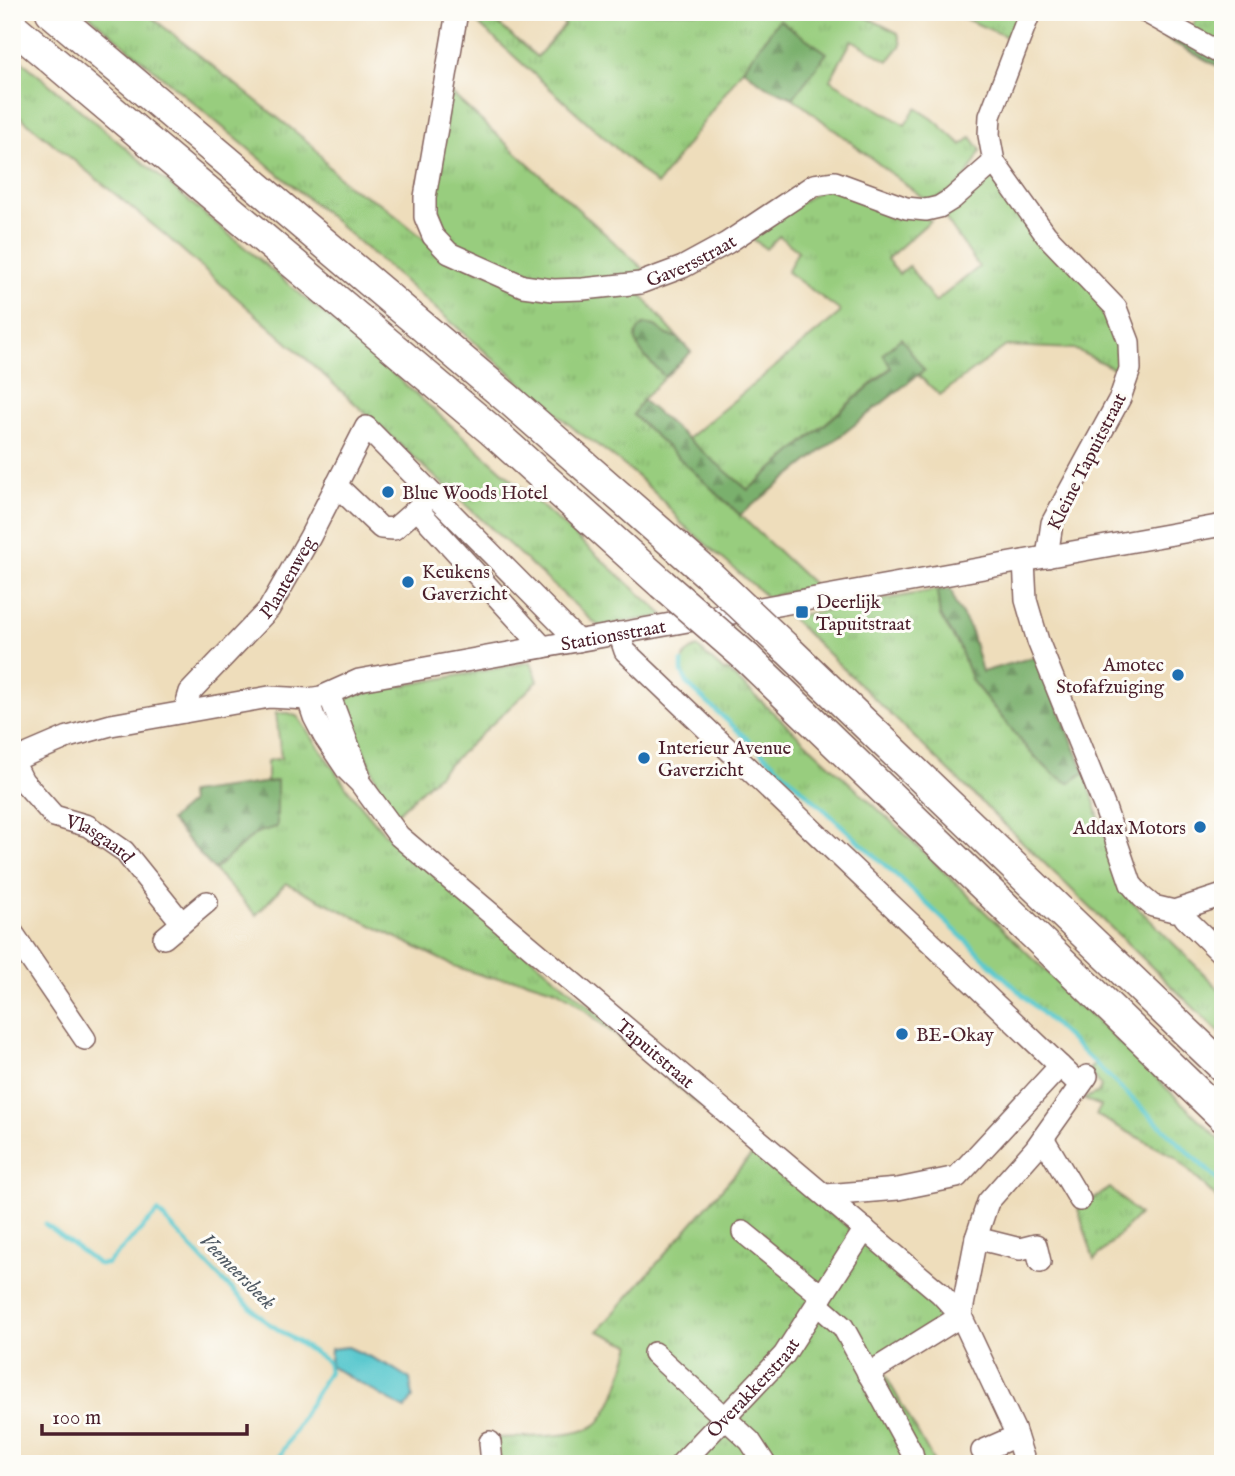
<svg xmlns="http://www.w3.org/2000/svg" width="1235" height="1476" font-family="'IM FELL English',serif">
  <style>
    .grass { fill: url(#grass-tufts); stroke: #717654; stroke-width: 2 }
    .forest { fill: url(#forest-firs); stroke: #62684c; stroke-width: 2 }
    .water { fill: #5bc9cf; stroke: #52747d; stroke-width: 2 }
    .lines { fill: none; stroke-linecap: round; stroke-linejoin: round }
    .stream { stroke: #5bc9cf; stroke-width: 4.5 }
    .minor-casing { stroke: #83625d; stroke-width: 24 }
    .highway-casing { stroke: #83625d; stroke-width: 33 }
    .minor { stroke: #fff; stroke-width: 21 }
    .highway { stroke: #fff; stroke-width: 30 }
    .highway-bridge-casing { stroke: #83625d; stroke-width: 33; stroke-linecap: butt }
    .highway-bridge { stroke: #fff; stroke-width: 30 }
    .poi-dot { fill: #1f6fb2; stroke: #fdfcf7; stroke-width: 2.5 }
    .labels { text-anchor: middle; stroke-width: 6; stroke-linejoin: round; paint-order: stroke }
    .street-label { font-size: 19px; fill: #4a1f2b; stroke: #fdfcf7 }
    .poi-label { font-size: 19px; fill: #4a1f2b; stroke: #fdfcf7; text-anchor: start }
    .water-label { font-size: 21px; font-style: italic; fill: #505a64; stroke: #fdfcf7 }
  </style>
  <defs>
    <pattern id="grass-tufts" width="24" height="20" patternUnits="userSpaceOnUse" patternTransform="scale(1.75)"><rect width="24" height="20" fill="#98cd7e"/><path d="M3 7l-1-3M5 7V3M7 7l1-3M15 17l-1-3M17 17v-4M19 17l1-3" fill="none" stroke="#84b06d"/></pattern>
    <pattern id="forest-firs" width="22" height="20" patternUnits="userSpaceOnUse" patternTransform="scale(1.75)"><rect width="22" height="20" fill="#7ab06d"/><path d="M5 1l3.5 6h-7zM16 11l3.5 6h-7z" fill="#668f5a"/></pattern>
  </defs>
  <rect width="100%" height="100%" fill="#fdfcf7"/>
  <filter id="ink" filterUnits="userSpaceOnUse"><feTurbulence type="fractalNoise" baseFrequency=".0143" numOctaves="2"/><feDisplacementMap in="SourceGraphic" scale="14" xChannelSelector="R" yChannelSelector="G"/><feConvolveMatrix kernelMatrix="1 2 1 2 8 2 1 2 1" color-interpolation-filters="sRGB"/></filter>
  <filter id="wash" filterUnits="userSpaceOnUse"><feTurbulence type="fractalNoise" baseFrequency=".00686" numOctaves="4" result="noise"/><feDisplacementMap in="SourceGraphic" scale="28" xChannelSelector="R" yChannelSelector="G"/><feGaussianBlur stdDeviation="1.57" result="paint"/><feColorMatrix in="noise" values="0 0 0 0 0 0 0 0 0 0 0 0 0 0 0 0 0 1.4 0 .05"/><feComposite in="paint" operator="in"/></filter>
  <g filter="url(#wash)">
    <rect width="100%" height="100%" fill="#edb"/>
    <path class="grass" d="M85,12H145L313,146L329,167L349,187L380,203L423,238L478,271L636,289L678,338L667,335L655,326L637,346L665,377L642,400L634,415L815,586L767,597L681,523C659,492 612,453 579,433L330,217Z
      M465,12H484L537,57L565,25L552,12H856L898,33L901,45L888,61L852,40L830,80L905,125L916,108L933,119L962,145L971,137L981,150C965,180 962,191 927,201L793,98L826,53L779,20L657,185Z
      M949,12H1023L1012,39Z
      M1200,12H1223V50L1190,31Z
      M12,53L353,338L665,616L598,626L304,357L164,234L12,110Z
      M450,92L649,274L535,284L441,237L431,209Z
      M995,178L1105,304L1123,356L1119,371L1074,349L1006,346L940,395L918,375L924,371L891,367L748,490L687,439L840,313L839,310L787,272L798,251L779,236L766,249L749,236L824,188L859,194L931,220L887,259L899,274L909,266L935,302L979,267L943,215L981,181Z
      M937,590L940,616L959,646L972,681L1030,752L1052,773L1085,772L1119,882L1129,899L1223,993V1036L790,617Z
      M697,647L725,672L727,670L906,835L1223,1143V1204L1175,1157L1096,1115L1101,1106L1083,1099L1099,1092L1101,1086L1089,1069L1096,1064L923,900L688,685C681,670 678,654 697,647Z
      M531,662L538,681L393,817L344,706L347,696Z
      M276,713H289L298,717L349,791L382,831L758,1149L755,1152L876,1250L951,1314L878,1362L935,1464H496L497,1438C521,1436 586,1440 601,1420C617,1400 623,1369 631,1345L598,1331L755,1151L573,1000L556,990L524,980L487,977L454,966L286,883L256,915L214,870L256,833L277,781L267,782V761L281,758Z
      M1110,1188L1139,1215L1094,1260L1078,1209Z"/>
    <path class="forest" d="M1116,12H1134L1223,61V69Z
      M779,20L827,53L793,98L765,86L743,69Z
      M645,324L655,326L667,335L678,338L691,352L665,377C652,363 620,340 645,324Z
      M901,338L924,370L740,515L633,415L642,400L748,490L891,368L883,354Z
      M951,589L955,603L970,628L982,672L1037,656L1085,772L1069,783L1052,773L1030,752L972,681L959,646L940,616L937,590Z
      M277,781V827L256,833L214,870L170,820L190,803L189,793Z"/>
    <path class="water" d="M348,1347L389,1366L410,1379L413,1397L405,1409L330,1366L331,1349Z"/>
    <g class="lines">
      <path class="stream" d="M682,662V672L688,685L923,900L1223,1185
        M45,1224L98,1264H107L158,1212L221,1279L265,1321L327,1361L329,1371L275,1464"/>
    </g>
  </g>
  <g filter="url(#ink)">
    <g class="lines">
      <g class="minor-casing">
        <g id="minor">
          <path id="s1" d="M457,12L425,197V217L433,236L449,253L523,286L553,290L583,289L640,283L683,267L727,243L814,185L835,182L906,208L926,210L939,207L952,199L994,162"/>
          <path d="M1030,12L990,116L989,135L994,162L1046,235L1116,308L1129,342L1130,369L1120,398L1052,523L1047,557"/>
          <path d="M1146,12L1223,55"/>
          <path d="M336,485L381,528L394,529L426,501"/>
          <path d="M417,509L543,647"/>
          <path d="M1024,561L1026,600L1038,641L1105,808L1131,884L1142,897L1153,906L1174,911L1223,895"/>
          <path d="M619,633L625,651L1080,1085"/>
          <path d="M329,694L359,774"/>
          <path id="s2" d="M308,699L314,717L324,736L347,770L360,783L399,836L940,1293L961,1316L1014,1429L1025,1464"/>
          <path id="s3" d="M184,712L190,692L269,609L310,537L366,427L578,641"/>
          <path id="s4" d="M12,761L68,737L111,725L269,697L308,699L321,697L359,680L1223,525"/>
          <path id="s5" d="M13,761L23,781L54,816L88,826L124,851L182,923"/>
          <path d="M1183,909L1185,918L1223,955"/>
          <path d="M12,932L85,1039"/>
          <path d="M164,938L207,902"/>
          <path d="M1043,1138L1080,1200"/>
          <path d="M826,1195L898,1189L957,1177L1060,1066"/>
          <path d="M743,1232L822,1296"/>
          <path d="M976,1238L1020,1249L1036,1245L1040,1262"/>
          <path d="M817,1304L843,1327L912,1453L914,1464"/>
          <path d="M654,1353L750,1441L765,1464"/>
          <path d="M868,1374L961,1316L976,1238L988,1202L1035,1149L1087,1076"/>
          <path d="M490,1442L492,1464"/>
          <path d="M982,1451L1016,1436"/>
          <path id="s6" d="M681,1464L784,1355L865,1229"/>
        </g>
      </g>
      <g class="highway-casing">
        <path id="highway" d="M51,12L512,402L709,575
          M12,26L492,431L662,584
          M786,648L1223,1067
          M746,657L1223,1117"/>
      </g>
      <use href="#minor" class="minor"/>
      <use href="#highway" class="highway"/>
      <g class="highway-bridge-casing">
        <path id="highway-bridge" d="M709,575L786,648
          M662,584L746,657"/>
      </g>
      <use href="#highway-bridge" class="highway-bridge"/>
    </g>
  </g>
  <g class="poi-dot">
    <circle cx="388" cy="492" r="7"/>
    <circle cx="408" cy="582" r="7"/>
    <rect x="795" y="605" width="14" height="14" rx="3.5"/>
    <circle cx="1178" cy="675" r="7"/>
    <circle cx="644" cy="758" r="7"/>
    <circle cx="1200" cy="827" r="7"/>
    <circle cx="902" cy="1034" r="7"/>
  </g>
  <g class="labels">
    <g class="street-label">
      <text dy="7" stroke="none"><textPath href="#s1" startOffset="506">Gaversstraat</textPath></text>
      <text transform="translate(1086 461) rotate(-63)" y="7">Kleine Tapuitstraat</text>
      <text dy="7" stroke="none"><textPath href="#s3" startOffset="172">Plantenweg</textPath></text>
      <text dy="7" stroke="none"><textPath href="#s4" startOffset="618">Stationsstraat</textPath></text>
      <text dy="7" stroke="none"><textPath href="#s5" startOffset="121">Vlasgaard</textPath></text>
      <text dy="7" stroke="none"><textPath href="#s2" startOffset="502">Tapuitstraat</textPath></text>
      <text dy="7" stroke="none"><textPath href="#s6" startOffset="105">Overakkerstraat</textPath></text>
    </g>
    <g class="poi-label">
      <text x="402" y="499">Blue Woods Hotel</text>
      <text x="422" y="578">Keukens<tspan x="422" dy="22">Gaverzicht</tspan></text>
      <text x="816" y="608">Deerlijk<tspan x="816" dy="22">Tapuitstraat</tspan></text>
      <text x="1164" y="671" text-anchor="end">Amotec<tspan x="1164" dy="22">Stofafzuiging</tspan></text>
      <text x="658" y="754">Interieur Avenue<tspan x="658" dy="22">Gaverzicht</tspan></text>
      <text x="1186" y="834" text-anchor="end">Addax Motors</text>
      <text x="916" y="1041">BE-Okay</text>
    </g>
    <g class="water-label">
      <text transform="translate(238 1271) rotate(45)" y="7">Veemeersbeek</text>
    </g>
  </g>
  <rect width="1235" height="1476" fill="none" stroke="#fdfcf7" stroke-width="42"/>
  <path d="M42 1424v10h205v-10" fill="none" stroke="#4a1f2b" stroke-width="3.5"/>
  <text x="52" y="1424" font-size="21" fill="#4a1f2b" stroke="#fdfcf7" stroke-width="5" paint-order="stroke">100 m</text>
</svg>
